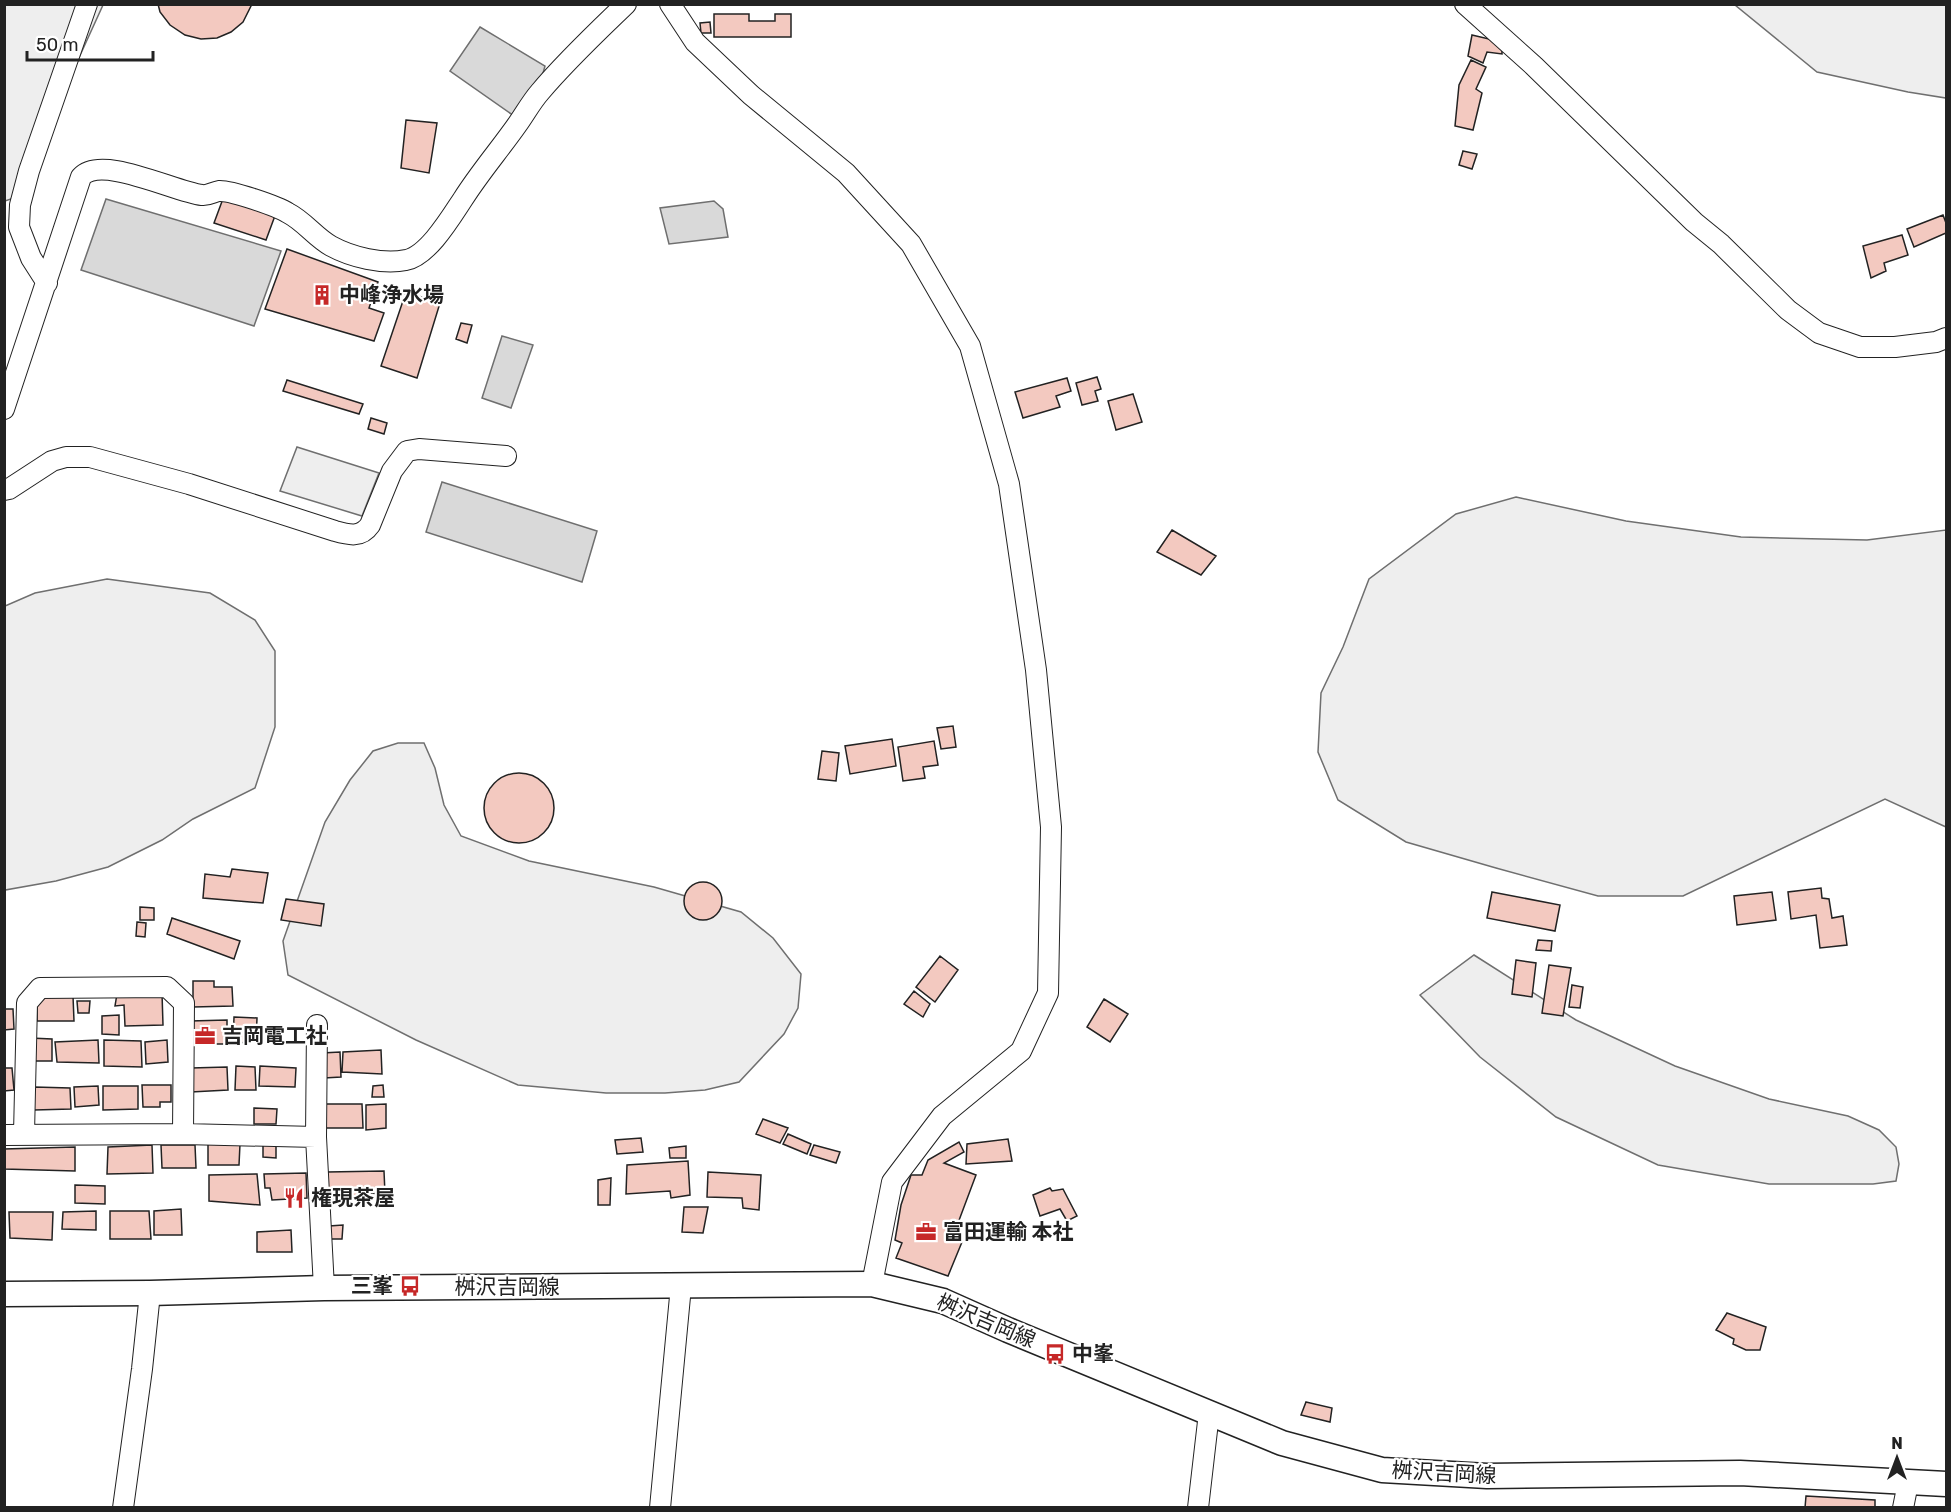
<svg xmlns="http://www.w3.org/2000/svg" width="1951" height="1512" font-family="Rubik,'Noto Sans JP',sans-serif">
  <style>
    .green { fill: #eee; stroke: #6f6f6f; stroke-width: 1.5 }
    .water { fill: #d9d9d9; stroke: #6f6f6f; stroke-width: 1.5 }
    .building { fill: #f3c9c0; stroke: #222; stroke-width: 1.5 }
    .lines { fill: none; stroke-linecap: round; stroke-linejoin: round }
    .minor-casing { stroke: #222; stroke-width: 22 }
    .major-casing { stroke: #222; stroke-width: 27 }
    .minor { stroke: #fff; stroke-width: 20 }
    .major { stroke: #fff; stroke-width: 24 }
    .labels { text-anchor: middle; stroke-width: 4.5; stroke-linejoin: round; paint-order: stroke }
    .poi-label { font-size: 21px; font-weight: bold; fill: #222; stroke: #fff; text-anchor: start }
    .street-label { font-size: 21px; fill: #222; stroke: #fff }
  </style>
  <rect width="100%" height="100%" fill="#fff"/>
  <path class="green" d="M4,5H103L72,73L23,195L5,201Z
    M1735,5H1946V98L1908,92L1817,72Z
    M297,447L379,473L362,516L280,491Z
    M1516,497L1626,521L1741,537L1867,540L1946,530V827L1885,799L1683,896H1598L1496,868L1406,842L1338,800L1318,752L1321,693L1343,647L1369,579L1456,514Z
    M107,579L210,593L255,620L275,651V727L255,788L193,819L162,840L108,867L56,881L5,890V606L35,593Z
    M398,743H424L435,768L444,805L461,836L529,861L654,887L741,912L773,938L801,974L798,1008L784,1034L739,1082L705,1090L665,1093H606L518,1085L416,1040L288,975L283,941L325,822L350,780L373,751Z
    M1474,955L1576,1020L1675,1066L1769,1099L1848,1116L1879,1130L1896,1147L1899,1164L1896,1181L1873,1184H1769L1658,1165L1556,1117L1480,1057L1420,995Z"/>
  <path class="water" d="M480,27L545,66L540,84L524,123L450,71Z
    M106,199L281,251L254,326L81,270Z
    M714,201L723,209L728,237L669,244L660,208Z
    M502,336L533,345L511,408L482,398Z
    M442,482L597,531L582,582L426,532Z"/>
  <path class="building" d="M158,4H252L243,22L231,32L217,38L201,39L185,35L170,25L160,12Z
    M714,14H749V21H775V14H791V37H714Z
    M710,22L711,33H701L700,23Z
    M1472,35L1502,42V54L1487,52L1483,63L1468,56Z
    M1471,60L1486,67L1476,89L1482,93L1473,130L1455,126L1459,85Z
    M406,120L437,123L429,173L401,168Z
    M1463,151L1477,154L1472,169L1459,165Z
    M224,196L276,213L266,240L214,223Z
    M1943,215L1946,223V233L1914,247L1907,229Z
    M1902,235L1908,255L1884,263L1886,271L1871,278L1863,246Z
    M287,249L378,282L369,308L384,313L374,341L265,309Z
    M406,292L440,303L417,378L381,366Z
    M461,323L472,325L467,343L456,339Z
    M1097,377L1101,389L1095,391L1098,401L1082,405L1076,383Z
    M1067,378L1071,391L1056,396L1060,407L1023,418L1015,392Z
    M287,380L363,404L359,414L283,391Z
    M1133,394L1142,422L1116,430L1108,401Z
    M371,418L387,423L384,434L368,429Z
    M1172,530L1216,556L1201,575L1157,552Z
    M953,726L956,747L941,749L937,728Z
    M892,739L896,766L850,774L845,746Z
    M934,741L938,765L923,767L925,778L903,781L898,747Z
    M822,751L839,753L836,781L818,779Z
    M484 808a35 35 0 1 1 70 0a35 35 0 1 1-70 0Z
    M232,869L268,873L263,903L203,898L205,874L230,877Z
    M684 901a19 19 0 1 1 38 0a19 19 0 1 1-38 0Z
    M1821,888L1822,898L1829,899L1832,918L1843,916L1847,945L1820,948L1816,915L1791,919L1788,892Z
    M1492,892L1560,905L1555,931L1487,918Z
    M1772,892L1776,920L1737,925L1734,896Z
    M286,899L324,904L321,926L281,920Z
    M140,907L154,908V920H140Z
    M172,918L240,941L234,959L167,934Z
    M137,922L146,923L145,937L136,936Z
    M1538,940L1552,941L1551,951L1536,950Z
    M940,956L958,970L935,1002L916,987Z
    M1516,960L1536,963L1532,997L1512,994Z
    M1549,965L1571,968L1563,1016L1542,1013Z
    M193,981H214V987H232L233,1006L193,1007Z
    M1572,985L1583,987L1580,1008L1569,1007Z
    M914,991L930,1004L923,1017L904,1004Z
    M162,993L163,1025L125,1026L124,1005L115,1006L117,994Z
    M37,996H73L74,1021H37Z
    M1104,999L1128,1014L1110,1042L1087,1027Z
    M77,1001H90L89,1013H78Z
    M4,1009H13L14,1029L4,1030Z
    M119,1015V1035L102,1034V1016Z
    M234,1017L257,1018L256,1042L233,1043Z
    M227,1020V1044H191L190,1021Z
    M30,1038L52,1039V1061H31Z
    M98,1040L99,1063L57,1062L55,1042Z
    M104,1040L141,1041L142,1067L104,1066Z
    M167,1040L168,1062L146,1064L145,1042Z
    M381,1050L382,1074L342,1072L343,1052Z
    M340,1052L341,1077L324,1078L322,1053Z
    M236,1066L255,1067L256,1090H235Z
    M260,1066L296,1068L295,1087L259,1086Z
    M227,1067L228,1090L191,1092V1068Z
    M4,1068H12L14,1090L4,1091Z
    M142,1085H171V1102H160V1107H143Z
    M383,1085L384,1097H372L373,1086Z
    M98,1086L99,1105L75,1107L74,1087Z
    M103,1086H138V1109L103,1110Z
    M34,1087L70,1088L71,1109L34,1110Z
    M325,1104H362L363,1128H324Z
    M386,1104V1128L366,1130V1105Z
    M254,1108L277,1109L276,1124H254Z
    M763,1119L788,1128L780,1143L756,1134Z
    M788,1134L811,1144L807,1154L783,1144Z
    M641,1138L643,1152L617,1154L615,1140Z
    M1008,1139L1012,1161L966,1164L967,1144Z
    M959,1142L964,1152L944,1163L976,1175L952,1239L962,1242L948,1276L896,1258L902,1243L895,1240L901,1205L911,1175H922L928,1160Z
    M208,1144H240L239,1165H208Z
    M263,1144H276V1158L263,1157Z
    M152,1145L153,1173L107,1174L108,1147Z
    M161,1145H195L196,1168H162Z
    M814,1145L840,1152L836,1163L810,1155Z
    M686,1146V1158H670L669,1148Z
    M75,1147V1171L4,1169V1149Z
    M688,1161L690,1195L671,1198L670,1191L626,1194L627,1165Z
    M384,1171L385,1194L367,1193L368,1199H329L327,1172Z
    M708,1172L761,1175L759,1210L743,1208L742,1198L707,1197Z
    M306,1173L307,1198L272,1200L270,1188H265L264,1174Z
    M257,1174L260,1205L209,1201V1175Z
    M611,1178L610,1205H598V1180Z
    M75,1185L105,1186V1204L75,1203Z
    M1050,1188L1052,1191L1063,1189L1077,1216L1067,1221L1060,1209L1040,1216L1033,1195Z
    M684,1207H708L703,1233L682,1232Z
    M181,1209L182,1235H154V1211Z
    M96,1211V1230L62,1229L63,1212Z
    M110,1211H149L151,1239H110Z
    M9,1212H53L52,1240L10,1238Z
    M343,1225L342,1239H328L329,1226Z
    M291,1230L292,1252H257V1232Z
    M1727,1313L1766,1327L1760,1350H1746L1733,1344L1734,1339L1716,1330Z
    M1306,1402L1332,1408L1330,1422L1301,1415Z
    M1806,1496L1875,1500V1508H1805Z"/>
  <g class="lines">
    <g class="minor-casing">
      <path id="minor" d="M670,4L695,42L751,95L846,173L911,244L970,346L1009,484L1036,670L1051,827L1048,993L1021,1051L942,1116L892,1182L872,1284
        M1465,4L1534,66L1694,222L1721,244L1788,310L1819,333L1860,347H1895L1936,342L1946,338
        M47,283L31,258L19,227L20,205L29,171L87,4
        M4,409L81,177C101,154 175,192 202,195C208,196 213,192 219,191C230,190 277,206 288,213C304,221 315,237 331,246C351,257 383,265 406,260C428,256 451,217 463,199C480,172 501,148 519,122C526,112 532,101 540,92C566,61 596,33 626,4
        M4,490L9,489L52,461L66,457H90L189,484L335,531C349,535 361,538 370,525L392,471L407,451L419,449L506,456
        M317,1025L316,1137L324,1288
        M24,1134L27,1003L40,988L167,987L184,1003L183,1134
        M4,1135L183,1134L316,1137
        M123,1508L142,1369L150,1293
        M660,1508L681,1286
        M1198,1508L1209,1413
        M1903,1508L1908,1483"/>
    </g>
    <g class="major-casing">
      <path id="major" d="M4,1294L150,1293L324,1288L872,1284L943,1301L1008,1330L1282,1443L1382,1470L1487,1476L1740,1473L1946,1484"/>
    </g>
    <use href="#minor" class="minor"/>
    <use href="#major" class="major"/>
  </g>
  <defs>
    <g id="building-bare" transform="scale(1.62)"><path d="M-4-6H4V6H1V3H-1V6H-4ZM-2.5-4.3h1.7v1.8h-1.7ZM.8-4.3h1.7v1.8H.8ZM-2.5-1h1.7V.8h-1.7ZM.8-1h1.7V.8H.8Z" fill="#c62828" stroke="#fff" stroke-width="2.5" paint-order="stroke"/></g>
    <g id="office-bare" transform="scale(1.62)"><path d="M-6-3h4V-5.5h4V-3h4V5H-6ZM-1-4.5V-3h2v-1.5ZM-6 0V1H6V0Z" fill="#c62828" stroke="#fff" stroke-width="2.5" paint-order="stroke"/></g>
    <g id="restaurant-bare" transform="scale(1.62)"><path d="M-5-6h1v4h1v-4h1v4h1v-4h1v5L-1.5 .5V6h-2V.5L-5-1ZM5-6V6H3V1.5H1.5Q1.5-4 5-6Z" fill="#c62828" stroke="#fff" stroke-width="2.5" paint-order="stroke"/></g>
    <g id="bus-bare" transform="scale(1.62)"><path d="M-5-6H5V4H4V6H2V4H-2V6H-4V4H-5ZM-3.5-4V0h7V-4ZM-3.5 1.2v1.5H-2V1.2ZM2 1.2v1.5H3.5V1.2Z" fill="#c62828" stroke="#fff" stroke-width="2.5" paint-order="stroke"/></g>
  </defs>
  <g fill-rule="evenodd">
    <use href="#building-bare" x="322" y="295"/>
    <use href="#office-bare" x="205" y="1036"/>
    <use href="#restaurant-bare" x="294" y="1198"/>
    <use href="#office-bare" x="926" y="1232"/>
    <use href="#bus-bare" x="410" y="1286"/>
    <use href="#bus-bare" x="1055" y="1354"/>
  </g>
  <g class="labels">
    <g class="poi-label">
      <text x="339" y="302">中峰浄水場</text>
      <text x="222" y="1043">吉岡電工社</text>
      <text x="311" y="1205">権現茶屋</text>
      <text x="943" y="1239">富田運輸 本社</text>
      <text x="393" y="1293" text-anchor="end">三峯</text>
      <text x="1072" y="1361">中峯</text>
    </g>
    <g class="street-label">
      <text x="507" y="1294">桝沢吉岡線</text>
      <text transform="translate(986 1321) rotate(23)" y="7">桝沢吉岡線</text>
      <text transform="translate(1444 1473) rotate(3)" y="7">桝沢吉岡線</text>
    </g>
  </g>
  <rect width="1951" height="1512" fill="none" stroke="#222222" stroke-width="12"/>
  <g transform="translate(1897 1458)" stroke="#ffffff" stroke-width="4.5" paint-order="stroke">
  <path d="M0-4.5L10 22L0 15L-10 22Z" fill="#222222"/>
  <text y="-9" font-size="16" font-weight="bold" text-anchor="middle" fill="#222222">N</text>
  </g>
  <path d="M27 51v9h126v-9" fill="none" stroke="#222222" stroke-width="3"/>
  <text x="36" y="51" font-size="18" fill="#222222" stroke="#ffffff" stroke-width="4.5" paint-order="stroke">50 m</text>
</svg>
